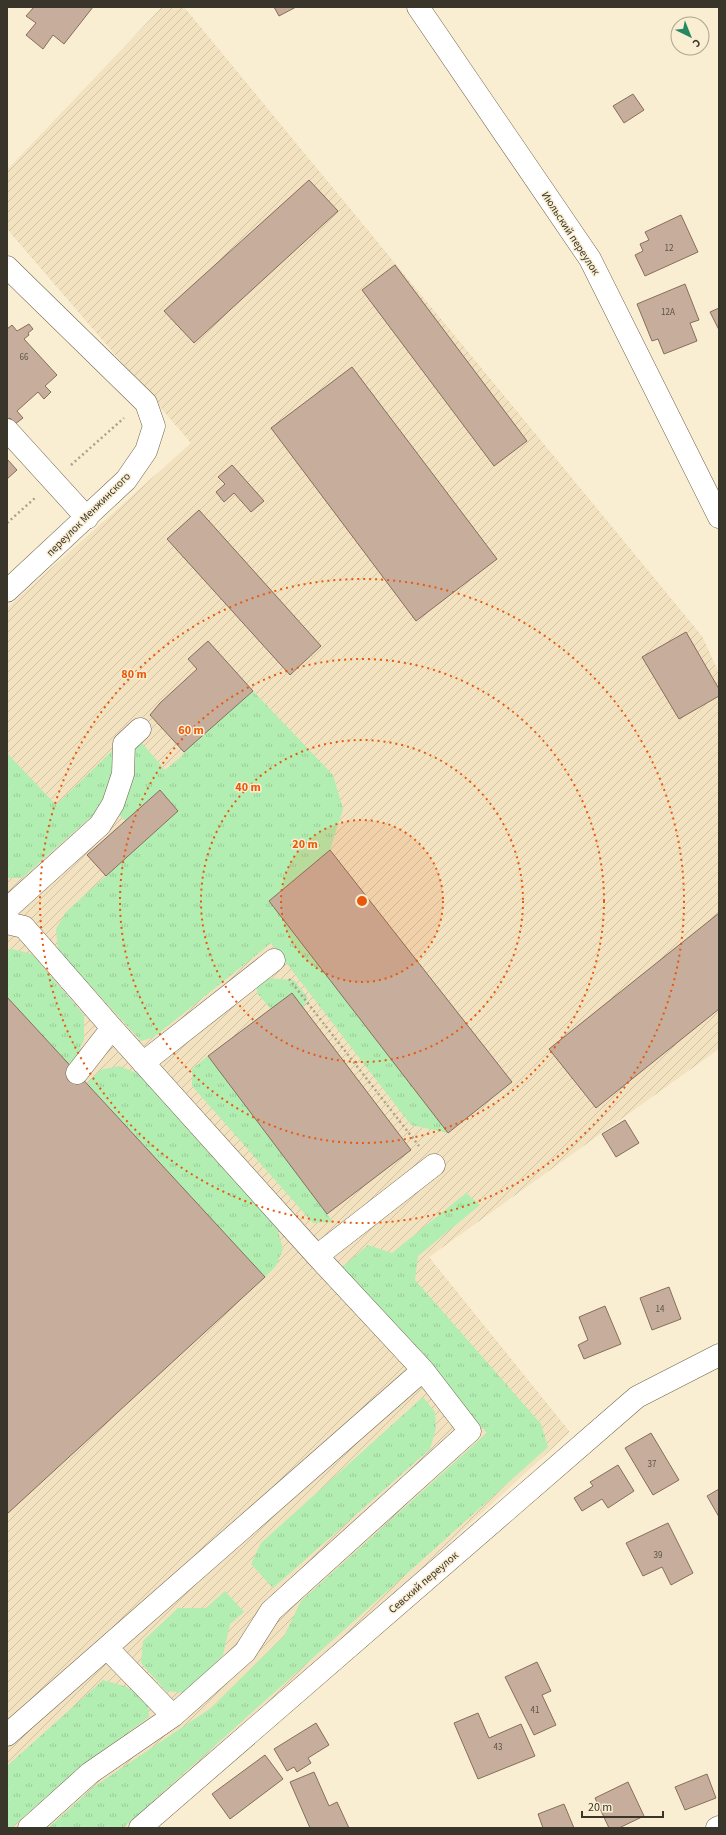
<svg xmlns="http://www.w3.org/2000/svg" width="726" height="1835" font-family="'Source Sans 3',sans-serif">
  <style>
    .industrial { fill: url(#industrial-furrows) }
    .grass { fill: url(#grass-tufts) }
    .building { fill: #c7ad9c; stroke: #866e5e }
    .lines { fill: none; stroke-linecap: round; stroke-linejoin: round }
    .minor-casing { stroke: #70654d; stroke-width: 23 }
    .path { stroke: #aaa18c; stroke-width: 2.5; stroke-dasharray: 2 3; stroke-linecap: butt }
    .minor { stroke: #fff; stroke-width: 22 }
    .ring { fill: none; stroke: #e8590c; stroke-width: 2; stroke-dasharray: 2 4 }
    .labels { text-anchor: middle; stroke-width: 3; stroke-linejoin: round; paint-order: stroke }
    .number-label { font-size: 9px; fill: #5d5347 }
    .street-label { font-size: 11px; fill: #3a352b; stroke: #faeed2 }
    .centre { fill: #e8590c; stroke: #faeed2; stroke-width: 2 }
    .ring-label { font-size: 12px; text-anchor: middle; font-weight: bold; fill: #e8590c; stroke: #faeed2; stroke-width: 3; stroke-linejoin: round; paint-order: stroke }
  </style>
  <defs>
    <pattern id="industrial-furrows" width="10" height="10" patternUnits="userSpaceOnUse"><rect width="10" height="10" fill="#f2e2c0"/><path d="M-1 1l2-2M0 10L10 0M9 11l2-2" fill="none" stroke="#d0c2a5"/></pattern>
    <pattern id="grass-tufts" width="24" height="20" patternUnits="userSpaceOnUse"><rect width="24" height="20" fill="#b2edb1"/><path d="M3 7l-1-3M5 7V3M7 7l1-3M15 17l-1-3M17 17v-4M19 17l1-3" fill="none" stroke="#9acc98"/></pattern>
  </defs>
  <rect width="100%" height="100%" fill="#faeed2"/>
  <path class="industrial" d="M162,7H184L702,636L719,673V1049L429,1257L570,1432L139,1828H7V608L191,443L7,229V170Z"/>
  <path class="grass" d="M253,691L333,775L343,809L330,850L269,901L448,1133L411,1125L271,943L154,1037L141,1041L58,950L56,929L66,912L178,811L160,791L125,821L116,811L131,752L142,743L165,770L182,756L184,752Z
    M116,747L109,801L22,878H7V753L56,805Z
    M7,949H12L32,954L84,1015V1039L77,1056L69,1064L7,997Z
    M267,978L294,980L308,998L303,1008L292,993L271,1009L257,993V987Z
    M208,1056L327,1214L333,1222L313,1223L192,1086V1069Z
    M119,1066L139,1074L277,1228L283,1249L276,1266L265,1277L87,1083L100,1070Z
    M466,1193L480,1205L418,1256L415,1280L541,1424L548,1447L123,1828H48L95,1786L211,1708L284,1636L301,1601L487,1433L341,1268L368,1245L392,1253Z
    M423,1397L435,1412L436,1428L430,1449L273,1588L251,1564L261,1543Z
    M225,1591L244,1612L230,1624L223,1655L186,1693L166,1691L141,1663L143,1641L178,1608H206Z
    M103,1680L127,1687L148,1704L149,1717L80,1767L11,1828H7V1766Z"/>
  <path class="building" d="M34,7H93L64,44L53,35L43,49L26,35L36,23L26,16Z
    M274,7H296L279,16Z
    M633,94L644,110L624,123L613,106Z
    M309,180L338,211L194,343L164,311Z
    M681,215L698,252L645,276L635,255L643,251L640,244L649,240L645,232Z
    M395,265L527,441L494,466L362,290Z
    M685,284L699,320L690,323L697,341L664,354L658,339L652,341L637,304Z
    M719,308V330L710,312Z
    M29,324L33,329L28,333L29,335L24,339L57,375L45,386L51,392L44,399L38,392L17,411L23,418L15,424L10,418L7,420V329L12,325L17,331Z
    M352,367L497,559L416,621L271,428Z
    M7,459L17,470L7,479Z
    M232,465L264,501L251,512L234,493L224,502L216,492L225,484L218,477Z
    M199,510L321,646L290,675L167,539Z
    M686,632L719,689V696L679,719L642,657Z
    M208,641L253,691L184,752L150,715L160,703L197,669L188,659Z
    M160,790L178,811L106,876L87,855Z
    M330,850L512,1082L448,1133L269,901Z
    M719,913V1009L596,1108L549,1049Z
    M292,993L411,1150L327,1214L208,1056Z
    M7,997L265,1277L7,1514Z
    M625,1120L639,1143L616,1157L602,1134Z
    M669,1287L681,1319L652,1330L640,1298Z
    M605,1306L621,1344L584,1359L578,1345L588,1340L579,1317Z
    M651,1433L679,1480L653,1495L625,1448Z
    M618,1465L634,1491L608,1508L602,1499L582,1511L574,1498L593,1486L590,1482Z
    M719,1489V1517L707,1496Z
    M668,1523L693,1573L671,1585L662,1567L643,1576L626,1543Z
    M537,1662L551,1691L542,1695L556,1725L534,1735L505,1677Z
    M478,1713L489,1738L521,1724L535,1756L478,1779L454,1723Z
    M316,1723L329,1745L308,1758L311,1763L297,1772L294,1767L287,1771L274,1749Z
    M265,1755L283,1779L230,1819L212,1794Z
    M314,1772L329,1806L337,1802L349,1828H310L290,1782Z
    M707,1774L716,1798L685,1810L675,1787Z
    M628,1782L644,1816L619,1828H609L595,1798Z
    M564,1804L574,1828H543L538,1814Z"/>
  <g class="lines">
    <g class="minor-casing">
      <path id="minor" d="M418,7L590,259L719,517
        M7,267L146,403L154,426L146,451L126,480L7,591
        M7,430L87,518
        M7,909L100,825L113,804L123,774L124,744L140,729
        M7,923L24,927L112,1028L317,1256L423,1370L470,1431L271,1611L245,1652L173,1716L90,1773L29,1828
        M143,1063L274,960
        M77,1073L112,1028
        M317,1256L434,1165
        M107,1648L173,1716
        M7,1735L423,1370
        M140,1828L637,1397L719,1355
        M717,1828L719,1827"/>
    </g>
    <path class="path" d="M71,465L124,418
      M7,523L35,498
      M289,979L419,1146"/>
    <use href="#minor" class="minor"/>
  </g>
  <circle cx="362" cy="901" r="81" fill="#e8590c" fill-opacity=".12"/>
  <g class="ring">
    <circle cx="362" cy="901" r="81"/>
    <circle cx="362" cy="901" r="161"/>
    <circle cx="362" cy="901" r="242"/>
    <circle cx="362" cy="901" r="322"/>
  </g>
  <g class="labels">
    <g class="number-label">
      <text x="669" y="251">12</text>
      <text x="668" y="315">12А</text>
      <text x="24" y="360">66</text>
      <text x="660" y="1312">14</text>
      <text x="652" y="1467">37</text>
      <text x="658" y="1558">39</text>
      <text x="535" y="1713">41</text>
      <text x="498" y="1750">43</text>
    </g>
    <g class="street-label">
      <text transform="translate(571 233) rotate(57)" y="4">Июльский переулок</text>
      <text transform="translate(88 514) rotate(-45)" y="4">переулок Менжинского</text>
      <text transform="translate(423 1582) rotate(-41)" y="4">Севский переулок</text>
    </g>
  </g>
  <circle cx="362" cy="901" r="6" class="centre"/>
  <g class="ring-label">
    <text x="134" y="678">80 m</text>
    <text x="191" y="734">60 m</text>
    <text x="248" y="791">40 m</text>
    <text x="305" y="848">20 m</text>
  </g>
  <rect width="726" height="1835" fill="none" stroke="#3a352b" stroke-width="16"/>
  <g transform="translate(690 36) rotate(137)"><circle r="19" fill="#faeed2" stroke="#ada48f"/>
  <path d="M0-3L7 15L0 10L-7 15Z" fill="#258862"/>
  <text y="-6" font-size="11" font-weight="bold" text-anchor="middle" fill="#3a352b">С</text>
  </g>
  <path d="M582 1811v6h81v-6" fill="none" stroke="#3a352b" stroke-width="2"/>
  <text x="588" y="1811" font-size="12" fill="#3a352b" stroke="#faeed2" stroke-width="3" paint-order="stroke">20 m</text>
</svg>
